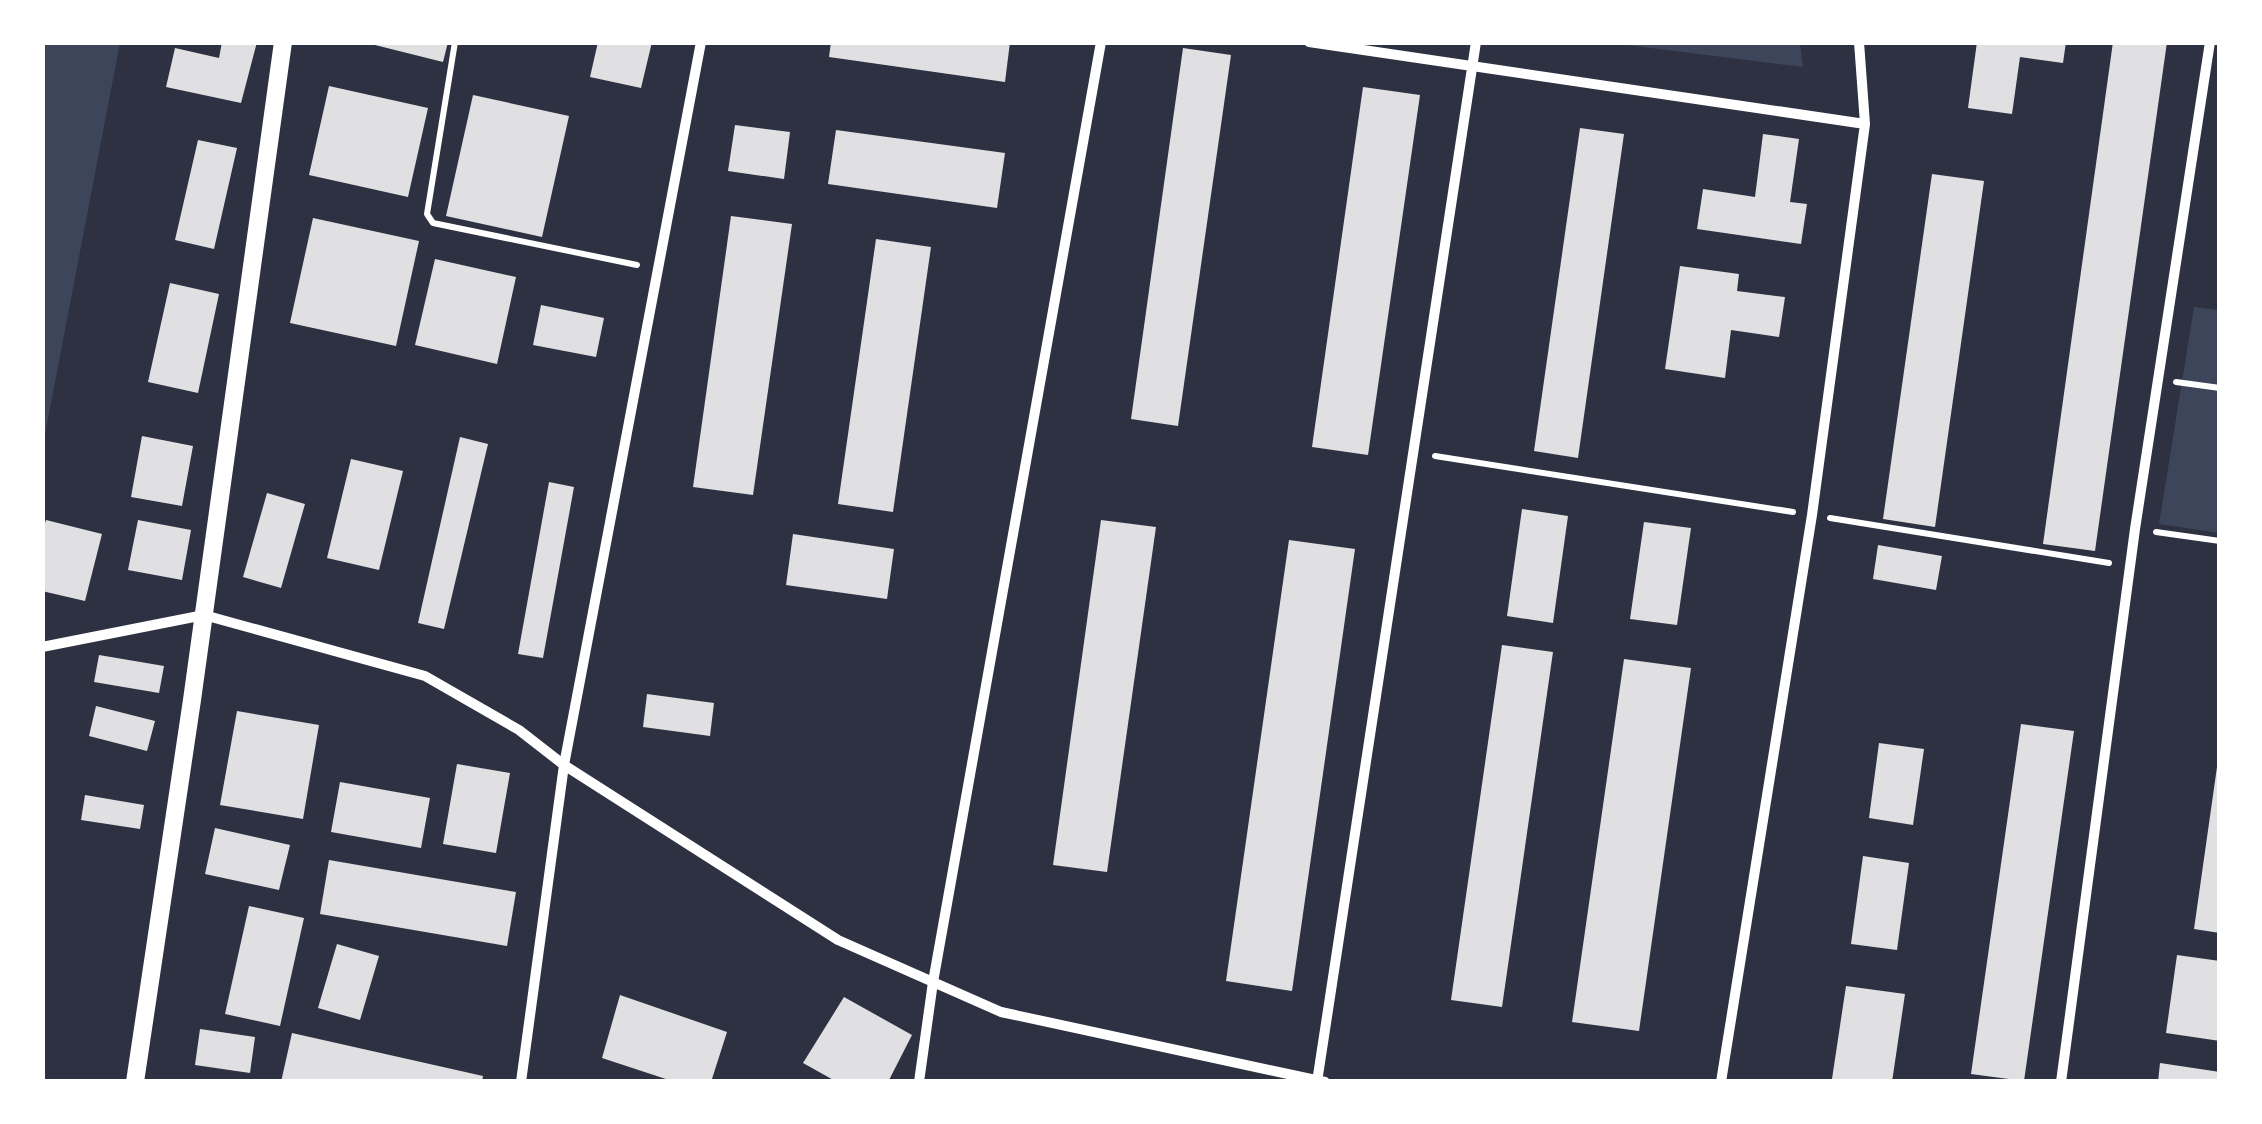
<svg xmlns="http://www.w3.org/2000/svg" width="2262" height="1124" font-family="'Public Sans',sans-serif">
  <style>
    .green { fill: #3c4559 }
    .building { fill: #e0e0e3 }
    .lines { fill: none; stroke-linecap: round; stroke-linejoin: round }
    .path { stroke: #fff; stroke-width: 6 }
    .minor { stroke: #fff; stroke-width: 10 }
    .tertiary { stroke: #fff; stroke-width: 18 }
  </style>
  <rect width="100%" height="100%" fill="#2d3142"/>
  <path class="green" d="M43,42L120,43L43,445L42,43Z
    M1611,43H1800L1803,67Z
    M2194,307L2219,310V533L2159,524Z"/>
  <path class="building" d="M222,42H257L241,103L166,87L175,48L219,58Z
    M363,42H448L443,62Z
    M598,42H652L641,88L590,77Z
    M831,42H1010L1005,82L829,57Z
    M1977,42H2066L2063,63L2020,57L2012,114L1968,108Z
    M2113,42H2167L2095,551L2043,544Z
    M1183,48L1231,55L1178,426L1131,419Z
    M329,86L428,108L408,197L309,175Z
    M1363,87L1420,95L1368,455L1312,447Z
    M473,95L569,116L542,237L446,216Z
    M735,125L790,132L784,179L728,171Z
    M1580,128L1624,134L1578,458L1534,451Z
    M836,130L1005,153L997,208L828,184Z
    M1763,134L1799,139L1790,202L1807,204L1801,244L1697,229L1703,189L1755,197Z
    M198,140L237,148L214,249L175,240Z
    M1932,174L1984,181L1935,527L1883,519Z
    M731,216L792,224L753,495L693,487Z
    M313,218L419,241L396,346L290,323Z
    M876,239L931,247L893,512L838,504Z
    M435,259L516,277L497,364L415,345Z
    M1680,266L1739,274L1737,291L1785,297L1779,337L1731,330L1725,378L1665,369Z
    M170,283L219,294L198,393L148,382Z
    M541,305L604,318L596,357L533,345Z
    M142,436L193,446L182,506L131,497Z
    M460,437L488,444L444,629L418,623Z
    M351,459L403,471L379,570L327,558Z
    M549,482L574,487L543,658L518,654Z
    M267,493L305,504L281,588L243,577Z
    M1522,509L1568,516L1553,623L1507,616Z
    M46,520L102,534L85,601L42,591V533Z
    M138,520L191,530L182,580L128,570Z
    M1101,520L1156,527L1107,872L1053,865Z
    M1644,522L1691,528L1677,625L1630,619Z
    M793,534L894,549L887,599L786,585Z
    M1289,540L1355,549L1292,991L1226,981Z
    M1878,545L1942,556L1936,590L1873,579Z
    M1502,645L1553,652L1502,1007L1451,1000Z
    M99,655L164,666L159,693L94,682Z
    M1624,659L1691,668L1639,1031L1572,1022Z
    M647,694L714,703L710,736L643,727Z
    M96,706L155,721L147,751L89,736Z
    M237,711L319,725L303,819L220,805Z
    M2021,724L2074,731L2024,1081L1971,1074Z
    M1879,743L1924,749L1913,825L1869,818Z
    M457,764L510,773L496,853L443,844Z
    M2217,767H2220V933L2194,929Z
    M340,782L430,798L421,848L331,832Z
    M85,795L144,805L140,829L81,820Z
    M215,828L290,845L279,890L205,874Z
    M1863,856L1909,863L1897,950L1851,944Z
    M329,860L516,892L507,946L320,914Z
    M249,906L304,918L280,1026L225,1014Z
    M337,944L379,956L360,1020L318,1008Z
    M2177,955L2220,961V1041L2166,1033Z
    M1846,986L1905,994L1892,1082L1832,1079Z
    M620,995L727,1032L711,1082H675L602,1058Z
    M844,997L912,1035L888,1082H837L803,1063Z
    M200,1029L255,1037L250,1073L195,1065Z
    M292,1033L483,1076L482,1082H281Z
    M2160,1063L2220,1072V1082H2158Z"/>
  <g class="lines">
    <path class="path" d="M455,42L427,214L433,223L637,265
      M2176,382L2220,388
      M1435,456L1793,512
      M1830,518L2109,563
      M2156,532L2220,541"/>
    <path class="minor" d="M1309,42L1865,124
      M42,647L204,615L425,676L519,730L564,765L838,940L933,982L1001,1012L1325,1082
      M521,1082L564,765L701,42
      M919,1082L933,982L1101,42
      M1317,1082L1476,42
      M1721,1082L1812,515L1865,124L1859,42
      M2061,1082L2135,529L2210,42"/>
    <path class="tertiary" d="M135,1082L192,700L283,42"/>
  </g>
  <rect width="2262" height="1124" fill="none" stroke="#ffffff" stroke-width="90"/>
</svg>
